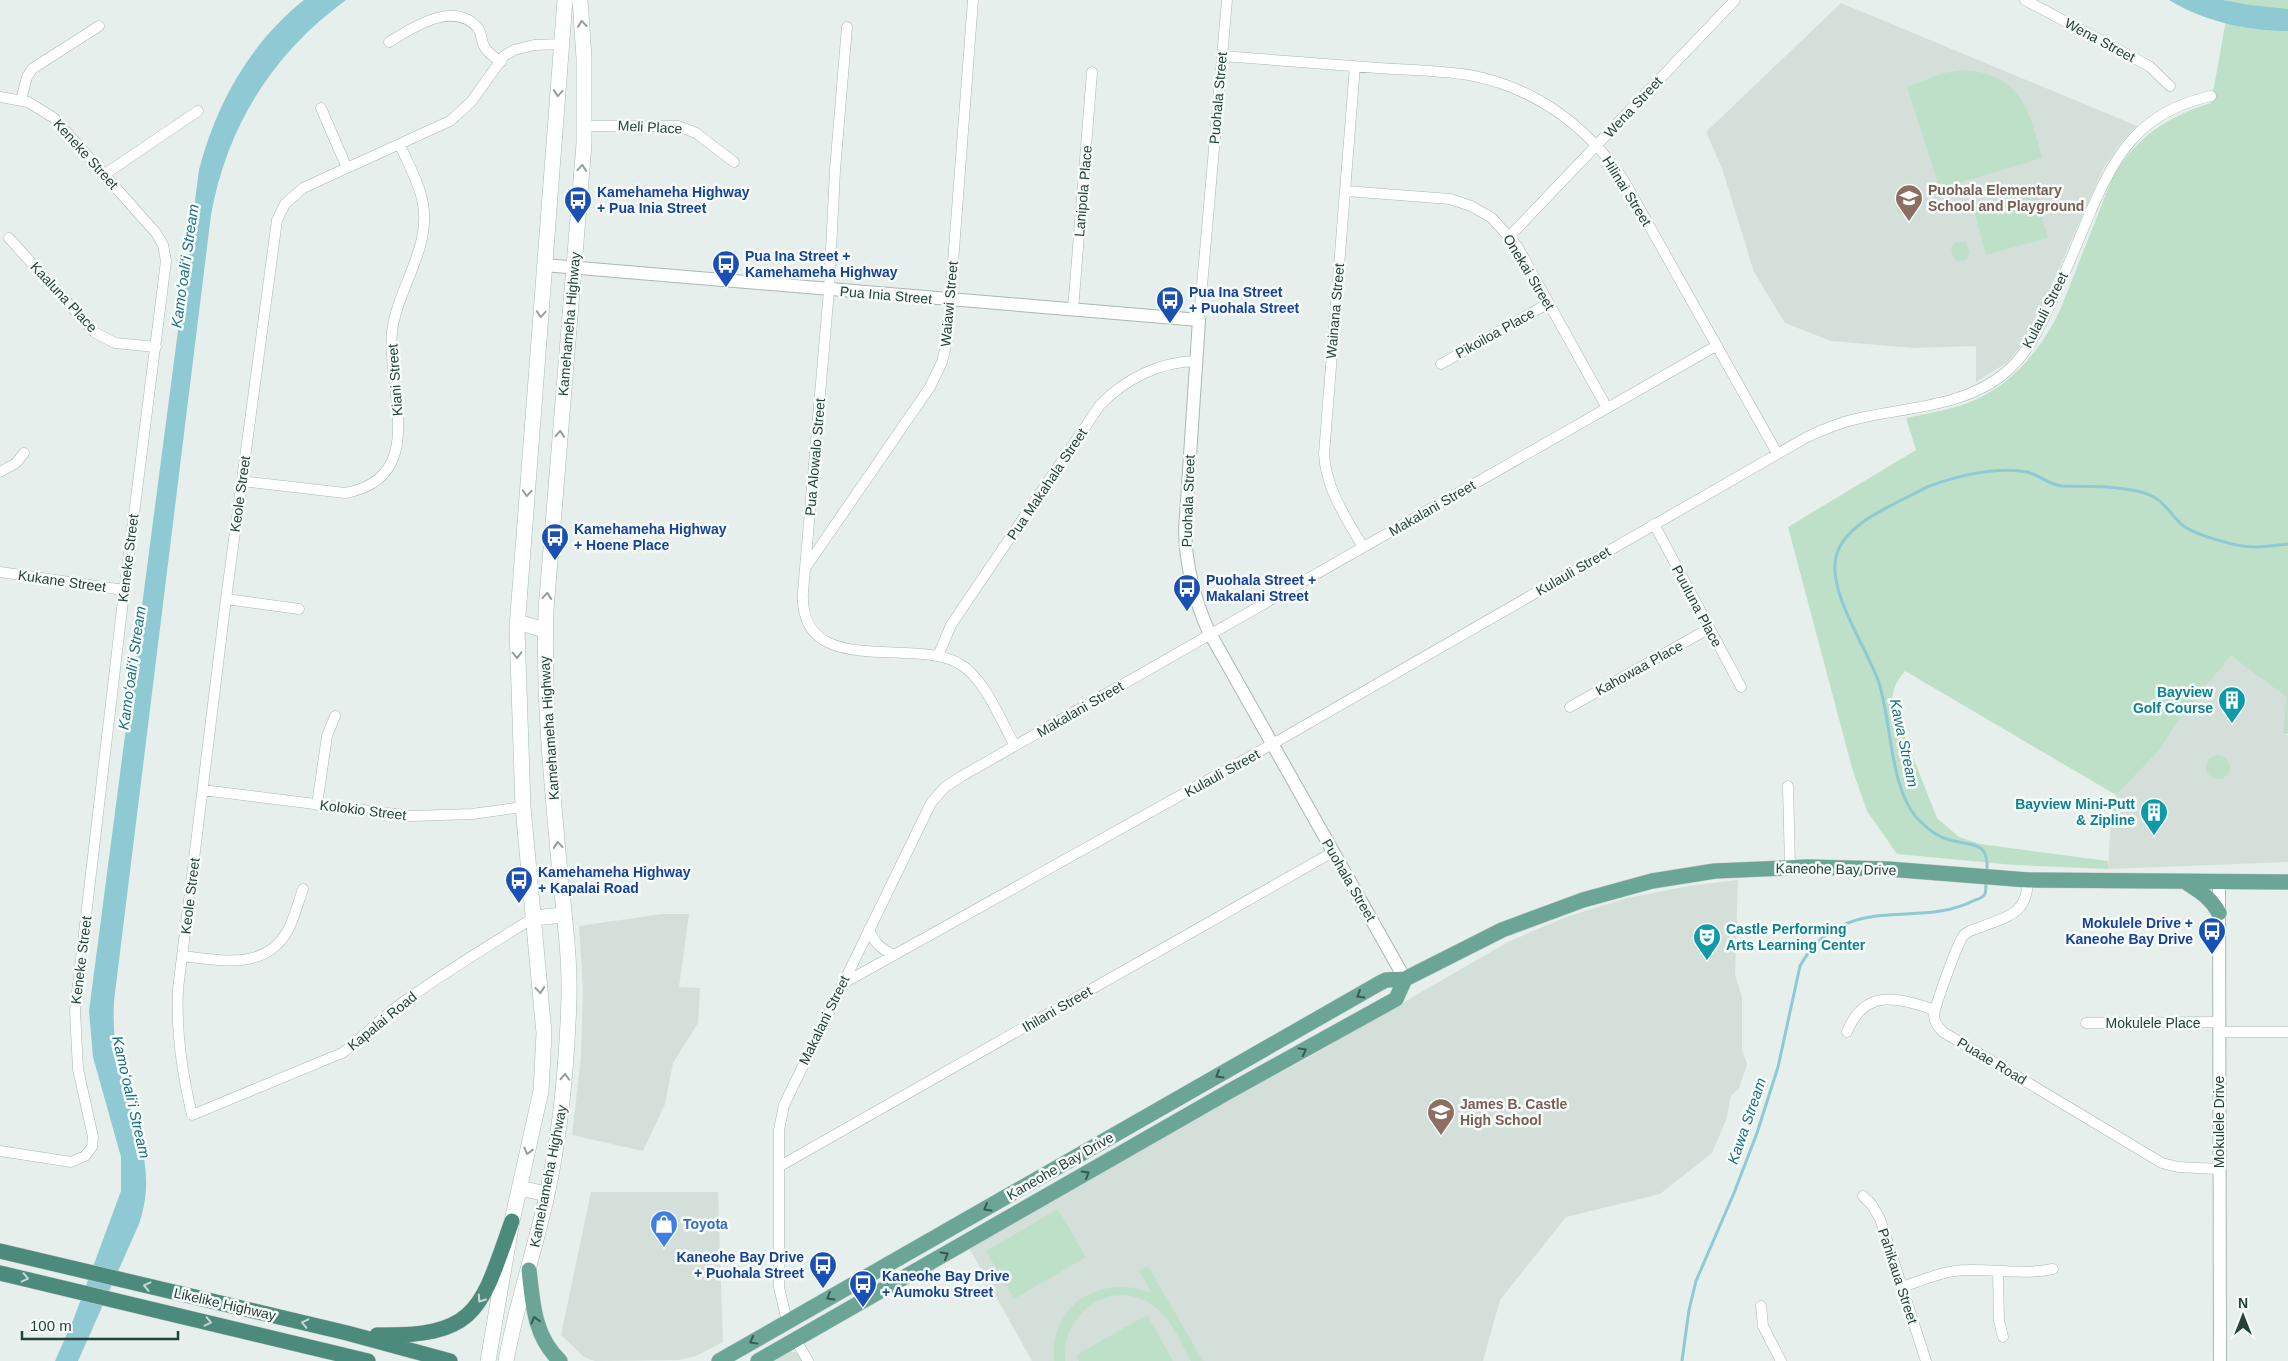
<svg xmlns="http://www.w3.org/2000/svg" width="2288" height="1361" font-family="Arial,sans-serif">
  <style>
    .built { fill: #d4dfda }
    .green { fill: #bfe0c8 }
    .water { fill: #8ec9d4 }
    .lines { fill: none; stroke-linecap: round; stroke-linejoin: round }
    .stream { stroke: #8ec9d4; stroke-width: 3 }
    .minor-casing { stroke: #a8b8b2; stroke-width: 11 }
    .tertiary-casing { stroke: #a8b8b2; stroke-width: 14 }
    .secondary-casing { stroke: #a4bbb3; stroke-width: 16 }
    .primary-casing { stroke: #c2cac8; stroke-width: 16 }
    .trunk-casing { stroke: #c2cac8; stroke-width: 16 }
    .minor { stroke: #fff; stroke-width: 10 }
    .tertiary { stroke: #fff; stroke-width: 12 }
    .secondary { stroke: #fff; stroke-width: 15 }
    .primary { stroke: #6aa596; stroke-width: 15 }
    .trunk { stroke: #4c8a7c; stroke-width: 15 }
    .oneway { stroke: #92a09c }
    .oneway2 { stroke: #365b51 }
    .oneway3 { stroke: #c4d9d4 }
    .labels { text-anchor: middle; stroke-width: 5; stroke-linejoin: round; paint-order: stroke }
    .street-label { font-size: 14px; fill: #24423a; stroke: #f7fbf9 }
    .education-label { font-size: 14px; font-weight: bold; fill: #785e54; stroke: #f7fbf9; text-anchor: start }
    .transit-label { font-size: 14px; font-weight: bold; fill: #164399; stroke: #f7fbf9; text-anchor: start }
    .culture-label { font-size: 14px; font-weight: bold; fill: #0d838f; stroke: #f7fbf9; text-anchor: end }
    .shop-label { font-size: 14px; font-weight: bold; fill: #366cbe; stroke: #f7fbf9; text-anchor: start }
    .water-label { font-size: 15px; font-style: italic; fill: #1c6f80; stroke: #f7fbf9 }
  </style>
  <rect width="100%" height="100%" fill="#e6efeb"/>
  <path class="built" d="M1841,3L2137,126L2122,141L2103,169L2030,334L2008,362L1976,382V346L1914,348L1831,341L1785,323L1754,272L1722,168L1706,132Z
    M2231,656L2286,697L2283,734L2288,735V862L2108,869L2111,819L2116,795L2159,751L2180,718Z
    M1738,880L1735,975L1742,997V1050L1747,1064L1739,1088L1731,1096L1726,1120L1712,1153L1660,1194L1566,1217L1500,1300L1483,1361H1032L969,1248L1110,1164L1302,1061L1508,942L1566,917L1627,898L1689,886Z
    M662,914H689L679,987L700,988L698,1023L673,1063L665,1104L643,1151L572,1135L581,1057L583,988L579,926Z
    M591,1192H718L723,1342L696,1356L679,1360L595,1361L584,1357L561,1335Z
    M788,1351L798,1353L807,1361H767Z"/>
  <path class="green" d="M2223,0H2288V734H2283L2286,697L2231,656L2180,718L2159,751L2116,795L1905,671C1895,683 1890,693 1894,709L1937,818L1959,837L1980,844L2108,861V869L2014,865L1897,854L1867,811L1852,768L1788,527L1916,450L1906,418C1924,414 1944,411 1962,405C2008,390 2041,351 2061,308L2113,176C2137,137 2168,116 2211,103L2225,26L2232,2Z
    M1963,70C2020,73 2030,110 2042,158L1945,187L1938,183L1907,87L1943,73Z
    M2035,191L2048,238L1986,255L1973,207Z
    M1896 207a8 8 0 1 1 16 0a8 8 0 1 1-16 0Z
    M1965,241L1970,253L1966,260L1958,262L1953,257L1951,249L1954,243Z
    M2206 767a12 12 0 1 1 24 0a12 12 0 1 1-24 0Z
    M1058,1209L1086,1257L1014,1299L986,1251Z
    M1148,1266L1203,1361H1191C1180,1342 1171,1317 1152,1305C1110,1277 1061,1314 1065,1361H1054C1049,1304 1101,1273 1152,1293L1139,1270Z
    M1147,1315L1173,1361H1079L1076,1355Z"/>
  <path class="water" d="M304,0H346C273,53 227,126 211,215L114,1001C113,1023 114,1045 119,1067C132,1121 159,1167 139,1224L78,1361H55L74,1318L121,1191V1157L93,1057L89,1011L199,170C216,104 250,43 304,0Z
    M2169,0H2223L2249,5L2288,9V31C2247,31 2203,21 2169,0Z"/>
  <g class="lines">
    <path class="stream" d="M1987,874C1989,840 1975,847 1950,840C1937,837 1925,827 1916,817C1889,785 1892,720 1878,680C1865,645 1825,588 1837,553C1848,521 1898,503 1927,487C1956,476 1996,466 2027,472C2040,475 2049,485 2062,486C2088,487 2128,485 2152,496C2167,503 2172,518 2185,527C2199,536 2237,547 2254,547C2265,547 2277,545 2288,544
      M1682,1361L1689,1310L1696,1281L1734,1193L1757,1133L1778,1067L1800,966C1811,946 1826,931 1848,923C1889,907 1933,922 1975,900C1979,899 1983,897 1985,894C1986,891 1986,886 1986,882"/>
    <g class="minor-casing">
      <path id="minor" d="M2025,0L2149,66L2170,86
        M847,27L835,170L829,290L803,592C798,681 914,636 960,664C985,679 1001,721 1015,746
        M389,42C413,27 454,0 478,28C482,34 481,40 484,46C487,53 496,58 501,62
        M1222,56C1274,60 1326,64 1378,68C1408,70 1439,70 1469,75C1534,87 1586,125 1623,179L1777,453
        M1355,66L1324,454C1326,489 1346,518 1363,547
        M0,97L28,102L54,118L156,233L163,245L166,261L122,609L75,1010L78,1069L93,1137L92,1147L85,1156L71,1162L0,1151
        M21,100L27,77L32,69L99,26
        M321,108L347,168
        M584,126H678L696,133L734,162
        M105,174L198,111
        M1346,191L1450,199L1471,206L1492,218L1517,246L1607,408
        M1510,236L1735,0
        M9,238L94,332L115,343L156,347
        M1073,310L1092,72
        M1199,320L1227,0
        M1441,364L1549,303
        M0,472L16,463L24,453
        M241,481L345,493C430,478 386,388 392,332C397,289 431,249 423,204C420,184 408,164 400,145
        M1654,524L1741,687
        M806,567L930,387L942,362L947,341L973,0
        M0,572L124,590
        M226,599L299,609
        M938,656L951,625L1100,405C1126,378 1160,362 1196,361
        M1570,707L1708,629
        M1788,786L1790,867
        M203,790L411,816L472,814L523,807
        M317,805L327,736L335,716
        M2028,880C2027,914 2009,916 1981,927C1975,929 1968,931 1964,935C1958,941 1935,1006 1934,1015C1934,1022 1938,1027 1943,1032L2162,1163L2178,1167L2218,1169
        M533,918C487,947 441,974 398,1006C378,1020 362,1039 342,1053L192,1115C182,1072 176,1033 178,989L226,599L277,220L285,204L303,188L450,121L471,102L504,56L514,50L534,45L562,44
        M869,929C874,943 881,949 894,955
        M182,956C219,960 264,971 287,932C294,919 298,903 303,889
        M842,984L1269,746L1807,437C1824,429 1841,422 1860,418C1908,407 1967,406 2006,372C2027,354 2038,331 2049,307C2063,278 2075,249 2087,220C2114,156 2138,112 2211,96
        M2086,1023L2219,1022
        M1847,1032C1865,987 1899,998 1935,1010
        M2219,1032H2288
        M780,1166L1333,852
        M1863,1196L1872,1205L1880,1219L1926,1361
        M1998,1271L1999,1321L2003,1337
        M1902,1287C1923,1280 1945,1270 1968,1270C1997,1269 2024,1275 2053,1269
        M1761,1306L1763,1326L1781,1361
        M787,1322L779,1287V1130L784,1105L931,803L945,787L962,776L1716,346
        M796,1340L808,1361"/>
    </g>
    <g class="tertiary-casing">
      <path id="tertiary" d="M544,265L1199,320L1185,531C1186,566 1194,598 1208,630L1405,979
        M2219,883L2220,1361"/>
    </g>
    <g class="secondary-casing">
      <path id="secondary" d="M517,622L545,630
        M533,918L564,915
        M519,1188L547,1194
        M488,1361L512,1221L541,1091L544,1033L523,807L517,628L565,0
        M506,1361C516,1305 535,1250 547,1195C561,1130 567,1064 569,998C570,956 564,914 560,873C552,785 543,699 546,610L584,144V58L580,0"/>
    </g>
    <g class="primary-casing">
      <path id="primary" d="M2187,883C2201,892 2211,898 2219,913
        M529,1270C533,1305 534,1336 560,1361
        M719,1361L1380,983L1386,980L1405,979L1502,930L1583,900L1652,881L1715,871L1808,867L1888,869L2028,880L2288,882
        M758,1361L1228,1092L1396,999L1405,979"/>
    </g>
    <g class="trunk-casing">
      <path id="trunk" d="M0,1251L347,1333L450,1361
        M0,1273L368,1361
        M377,1335C479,1337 481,1308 512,1221"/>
    </g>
    <use href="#minor" class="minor"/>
    <use href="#tertiary" class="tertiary"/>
    <use href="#secondary" class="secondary"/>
    <use href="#primary" class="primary"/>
    <use href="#trunk" class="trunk"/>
  </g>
  <defs><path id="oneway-chevron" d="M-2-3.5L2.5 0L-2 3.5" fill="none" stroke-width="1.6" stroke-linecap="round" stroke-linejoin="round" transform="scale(1.25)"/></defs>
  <g class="oneway">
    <use href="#oneway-chevron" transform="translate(582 24) rotate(-96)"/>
    <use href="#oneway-chevron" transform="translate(558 93) rotate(95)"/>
    <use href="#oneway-chevron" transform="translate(582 168) rotate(-85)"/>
    <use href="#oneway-chevron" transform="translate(541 314) rotate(94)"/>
    <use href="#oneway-chevron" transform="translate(560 434) rotate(-85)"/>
    <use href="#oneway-chevron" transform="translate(527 493) rotate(94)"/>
    <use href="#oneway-chevron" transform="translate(547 596) rotate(-85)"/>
    <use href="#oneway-chevron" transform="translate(517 655) rotate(89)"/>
    <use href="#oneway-chevron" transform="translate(558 845) rotate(-95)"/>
    <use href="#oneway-chevron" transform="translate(540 990) rotate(85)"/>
    <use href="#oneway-chevron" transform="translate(565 1077) rotate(-87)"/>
    <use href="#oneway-chevron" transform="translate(528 1151) rotate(104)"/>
  </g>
  <g class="oneway2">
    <use href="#oneway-chevron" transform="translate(1360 995) rotate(150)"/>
    <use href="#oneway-chevron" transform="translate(1303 1051) rotate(-29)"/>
    <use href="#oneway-chevron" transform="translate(1219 1075) rotate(150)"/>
    <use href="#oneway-chevron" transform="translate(1086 1174) rotate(-30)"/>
    <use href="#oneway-chevron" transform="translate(987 1208) rotate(150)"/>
    <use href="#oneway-chevron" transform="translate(945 1255) rotate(-30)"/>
    <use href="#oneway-chevron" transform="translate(830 1297) rotate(150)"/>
    <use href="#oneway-chevron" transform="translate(535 1320) rotate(-105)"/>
    <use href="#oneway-chevron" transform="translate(753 1341) rotate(151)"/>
  </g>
  <g class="oneway3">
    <use href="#oneway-chevron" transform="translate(25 1278) rotate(13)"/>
    <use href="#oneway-chevron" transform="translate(147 1286) rotate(-167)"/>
    <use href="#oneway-chevron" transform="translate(481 1299) rotate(125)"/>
    <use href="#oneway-chevron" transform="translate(208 1322) rotate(13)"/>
    <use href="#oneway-chevron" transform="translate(305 1323) rotate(-167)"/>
  </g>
  <defs>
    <g id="school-pin" transform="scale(1.4375)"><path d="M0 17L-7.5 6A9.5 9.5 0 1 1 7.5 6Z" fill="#8d6e63" stroke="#f7fbf9"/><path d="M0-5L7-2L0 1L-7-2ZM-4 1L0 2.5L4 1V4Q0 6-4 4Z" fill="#fff"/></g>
    <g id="bus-pin" transform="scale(1.4375)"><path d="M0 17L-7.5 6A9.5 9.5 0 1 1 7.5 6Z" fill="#1a4fb4" stroke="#f7fbf9"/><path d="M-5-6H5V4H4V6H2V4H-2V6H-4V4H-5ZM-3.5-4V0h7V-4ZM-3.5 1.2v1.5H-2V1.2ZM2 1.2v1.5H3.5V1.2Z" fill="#fff"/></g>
    <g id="building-pin" transform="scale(1.4375)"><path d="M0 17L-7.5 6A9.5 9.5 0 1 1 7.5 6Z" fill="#0f9aa8" stroke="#f7fbf9"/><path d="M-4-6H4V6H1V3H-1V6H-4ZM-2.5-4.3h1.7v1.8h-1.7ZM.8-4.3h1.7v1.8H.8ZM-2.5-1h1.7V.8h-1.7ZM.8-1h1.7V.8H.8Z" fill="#fff"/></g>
    <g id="theatre-pin" transform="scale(1.4375)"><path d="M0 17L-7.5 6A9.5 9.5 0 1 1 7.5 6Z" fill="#0f9aa8" stroke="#f7fbf9"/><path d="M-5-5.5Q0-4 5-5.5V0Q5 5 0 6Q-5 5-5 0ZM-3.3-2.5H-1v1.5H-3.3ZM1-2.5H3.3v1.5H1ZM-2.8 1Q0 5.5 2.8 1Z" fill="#fff"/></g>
    <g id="shop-pin" transform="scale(1.4375)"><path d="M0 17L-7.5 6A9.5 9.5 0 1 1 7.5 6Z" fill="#3f7fe0" stroke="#f7fbf9"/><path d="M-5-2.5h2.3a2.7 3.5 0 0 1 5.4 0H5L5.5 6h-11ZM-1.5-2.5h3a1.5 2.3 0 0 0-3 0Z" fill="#fff"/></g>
  </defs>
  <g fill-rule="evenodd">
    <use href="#school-pin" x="1909" y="198"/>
    <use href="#bus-pin" x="578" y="200"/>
    <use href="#bus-pin" x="726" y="264"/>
    <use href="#bus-pin" x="1170" y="300"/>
    <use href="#bus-pin" x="555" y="537"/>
    <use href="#bus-pin" x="1187" y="588"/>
    <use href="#building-pin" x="2232" y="700"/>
    <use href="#building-pin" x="2154" y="812"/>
    <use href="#bus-pin" x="519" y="880"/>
    <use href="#bus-pin" x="2212" y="931"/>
    <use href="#theatre-pin" x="1707" y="937"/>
    <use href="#school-pin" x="1441" y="1112"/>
    <use href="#shop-pin" x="664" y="1224"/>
    <use href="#bus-pin" x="823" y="1265"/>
    <use href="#bus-pin" x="863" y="1284"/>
  </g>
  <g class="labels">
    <g class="street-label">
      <text transform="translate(2100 40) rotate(28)" y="5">Wena Street</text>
      <text transform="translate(1218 98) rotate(-85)" y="5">Puohala Street</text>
      <text transform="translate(1633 107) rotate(-47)" y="5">Wena Street</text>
      <text transform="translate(650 127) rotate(3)" y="5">Meli Place</text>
      <text transform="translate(86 154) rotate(48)" y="5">Keneke Street</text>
      <text transform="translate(1083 191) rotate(-85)" y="5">Lanipola Place</text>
      <text transform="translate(1627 191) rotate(58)" y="5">Hilinai Street</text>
      <text transform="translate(1529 272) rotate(59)" y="5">Onekai Street</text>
      <text transform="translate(886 295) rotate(5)" y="5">Pua Inia Street</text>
      <text transform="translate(64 297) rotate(47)" y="5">Kaaluna Place</text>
      <text transform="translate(949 304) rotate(-85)" y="5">Waiawi Street</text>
      <text transform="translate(2045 310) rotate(-63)" y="5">Kulauli Street</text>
      <text transform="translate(1335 311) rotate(-85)" y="5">Wainana Street</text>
      <text transform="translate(569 324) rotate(-85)" y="5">Kamehameha Highway</text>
      <text transform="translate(1495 333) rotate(-29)" y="5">Pikoiloa Place</text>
      <text transform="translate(395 380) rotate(-94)" y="5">Kiani Street</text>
      <text transform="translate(815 457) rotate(-85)" y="5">Pua Alowalo Street</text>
      <text transform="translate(1047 484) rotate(-56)" y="5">Pua Makahala Street</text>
      <text transform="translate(240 494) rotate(-82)" y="5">Keole Street</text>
      <text transform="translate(1188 501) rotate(-88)" y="5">Puohala Street</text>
      <text transform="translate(1432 508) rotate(-30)" y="5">Makalani Street</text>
      <text transform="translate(128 558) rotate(-83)" y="5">Keneke Street</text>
      <text transform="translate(1573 571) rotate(-30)" y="5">Kulauli Street</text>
      <text transform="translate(62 581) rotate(8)" y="5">Kukane Street</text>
      <text transform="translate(1697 606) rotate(62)" y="5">Puuluna Place</text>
      <text transform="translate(1639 668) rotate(-29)" y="5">Kahowaa Place</text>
      <text transform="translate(1080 709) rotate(-30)" y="5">Makalani Street</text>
      <text transform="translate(549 728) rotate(-94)" y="5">Kamehameha Highway</text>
      <text transform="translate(1222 773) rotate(-29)" y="5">Kulauli Street</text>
      <text transform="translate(363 810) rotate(7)" y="5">Kolokio Street</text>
      <text transform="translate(1836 869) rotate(1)" y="5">Kaneohe Bay Drive</text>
      <text transform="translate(1349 880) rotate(60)" y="5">Puohala Street</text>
      <text transform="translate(190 896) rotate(-83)" y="5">Keole Street</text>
      <text transform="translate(81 960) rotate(-83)" y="5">Keneke Street</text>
      <text transform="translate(1057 1009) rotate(-30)" y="5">Ihilani Street</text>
      <text transform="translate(824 1020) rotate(-64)" y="5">Makalani Street</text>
      <text transform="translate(382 1021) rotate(-39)" y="5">Kapalai Road</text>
      <text x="2153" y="1028">Mokulele Place</text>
      <text transform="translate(1992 1061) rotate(31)" y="5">Puaae Road</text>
      <text transform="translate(2219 1122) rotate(-90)" y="5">Mokulele Drive</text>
      <text transform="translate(1060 1166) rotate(-30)" y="5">Kaneohe Bay Drive</text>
      <text transform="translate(548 1176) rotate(-79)" y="5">Kamehameha Highway</text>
      <text transform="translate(1898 1276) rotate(72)" y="5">Pahikaua Street</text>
      <text transform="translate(225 1304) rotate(13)" y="5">Likelike Highway</text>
    </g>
    <g class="education-label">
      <text x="1928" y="195">Puohala Elementary<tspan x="1928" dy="16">School and Playground</tspan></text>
      <text x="1460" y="1109">James B. Castle<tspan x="1460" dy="16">High School</tspan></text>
    </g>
    <g class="transit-label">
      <text x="597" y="197">Kamehameha Highway<tspan x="597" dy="16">+ Pua Inia Street</tspan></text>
      <text x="745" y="261">Pua Ina Street +<tspan x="745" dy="16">Kamehameha Highway</tspan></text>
      <text x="1189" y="297">Pua Ina Street<tspan x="1189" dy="16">+ Puohala Street</tspan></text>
      <text x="574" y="534">Kamehameha Highway<tspan x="574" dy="16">+ Hoene Place</tspan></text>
      <text x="1206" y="585">Puohala Street +<tspan x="1206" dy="16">Makalani Street</tspan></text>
      <text x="538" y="877">Kamehameha Highway<tspan x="538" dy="16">+ Kapalai Road</tspan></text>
      <text x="2193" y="928" text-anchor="end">Mokulele Drive +<tspan x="2193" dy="16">Kaneohe Bay Drive</tspan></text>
      <text x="804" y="1262" text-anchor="end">Kaneohe Bay Drive<tspan x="804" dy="16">+ Puohala Street</tspan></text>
      <text x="882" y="1281">Kaneohe Bay Drive<tspan x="882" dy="16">+ Aumoku Street</tspan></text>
    </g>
    <g class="culture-label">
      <text x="2213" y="697">Bayview<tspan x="2213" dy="16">Golf Course</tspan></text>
      <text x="2135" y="809">Bayview Mini-Putt<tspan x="2135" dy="16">&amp; Zipline</tspan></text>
      <text x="1726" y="934" text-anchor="start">Castle Performing<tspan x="1726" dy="16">Arts Learning Center</tspan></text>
    </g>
    <g class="shop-label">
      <text x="683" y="1229">Toyota</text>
    </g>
    <g class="water-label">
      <text transform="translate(185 266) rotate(-82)" y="5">Kamoʻoaliʻi Stream</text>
      <text transform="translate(132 668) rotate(-82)" y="5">Kamoʻoaliʻi Stream</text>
      <text transform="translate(1904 743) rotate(78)" y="5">Kawa Stream</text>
      <text transform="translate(131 1097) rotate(77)" y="5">Kamoʻoaliʻi Stream</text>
      <text transform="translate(1747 1121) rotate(-71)" y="5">Kawa Stream</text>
    </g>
  </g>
  <g transform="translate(2243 1316)" stroke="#f7fbf9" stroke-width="4" paint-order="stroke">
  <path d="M0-4L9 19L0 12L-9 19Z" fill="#24423a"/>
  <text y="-8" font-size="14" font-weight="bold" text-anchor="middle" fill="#24423a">N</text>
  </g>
  <path d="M22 1331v8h156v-8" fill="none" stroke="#24423a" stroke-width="2.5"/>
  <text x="30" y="1331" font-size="15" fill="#24423a" stroke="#f7fbf9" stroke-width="4" paint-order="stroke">100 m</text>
</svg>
